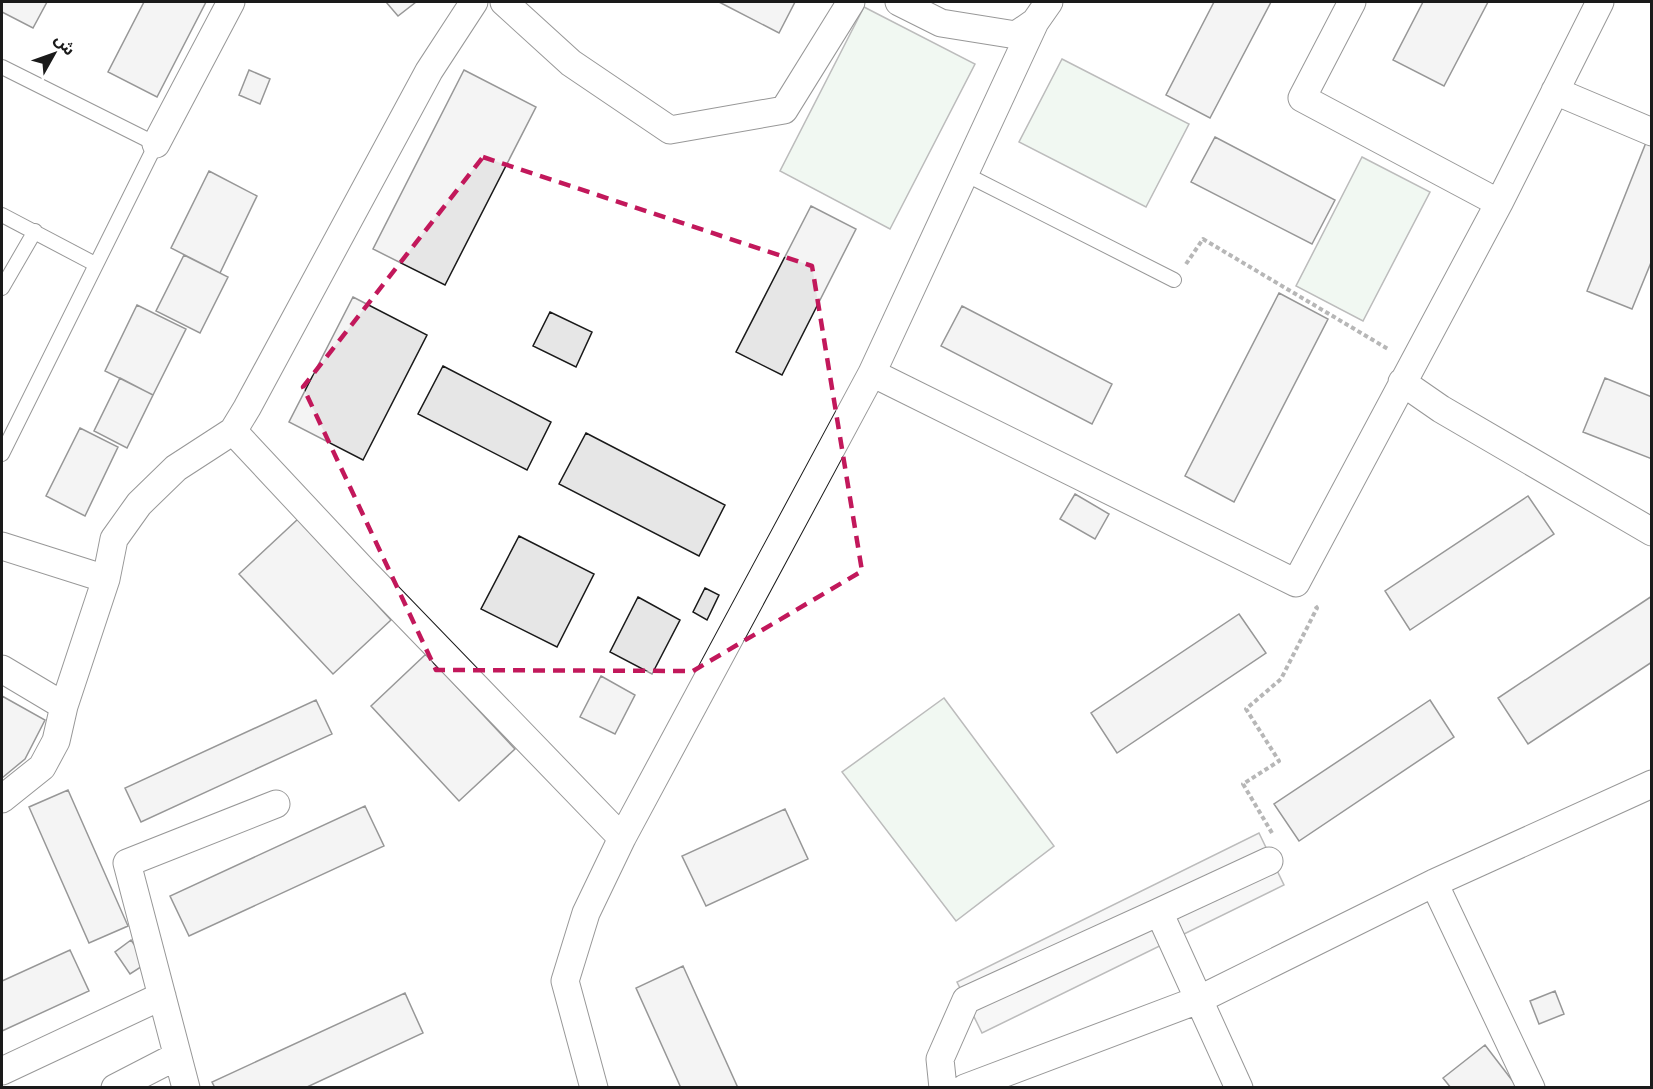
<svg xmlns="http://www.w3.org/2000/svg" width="1653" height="1089" font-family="Arial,'Noto Sans Arabic',sans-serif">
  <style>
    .green { fill: #e0efe3; stroke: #6a6a6a; stroke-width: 1.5 }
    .parking { fill: #ededed; stroke: #6a6a6a; stroke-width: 1.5 }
    .building { fill: #e6e6e6; stroke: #1a1a1a; stroke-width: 1.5 }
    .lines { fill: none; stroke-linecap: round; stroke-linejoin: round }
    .lane-casing { stroke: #1a1a1a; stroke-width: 16 }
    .street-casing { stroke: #1a1a1a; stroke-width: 29 }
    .path { stroke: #5f5f5f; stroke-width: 4; stroke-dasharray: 4.5 3; stroke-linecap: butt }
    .lane { stroke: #fff; stroke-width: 14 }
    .street { stroke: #fff; stroke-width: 27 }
    .marked { fill: none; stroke: #c2185b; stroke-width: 4.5; stroke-dasharray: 12 8; stroke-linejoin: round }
  </style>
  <rect width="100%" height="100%" fill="#fff"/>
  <path class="green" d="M864,7L975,64L890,229L780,171Z
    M1062,59L1189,124L1146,207L1019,142Z
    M1362,157L1430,192L1363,321L1296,286Z
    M944,698L1054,846L956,921L842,772Z"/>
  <path class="parking" d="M1259,833L1284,885L982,1033L957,982Z"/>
  <path class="building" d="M2,2H47L33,28L2,12Z
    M144,2H206L157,97L108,72Z
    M386,2H416L398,16Z
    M719,2H795L779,33Z
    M1214,2H1271L1210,118L1166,95Z
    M1423,2H1488L1444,86L1393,60Z
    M249,70L270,79L260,104L239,95Z
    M464,70L536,107L445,285L373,249Z
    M1215,137L1335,200L1312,244L1191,182Z
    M1647,140L1652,142V260L1632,309L1587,291Z
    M209,171L257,196L220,273L171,248Z
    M811,206L856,229L782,375L736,352Z
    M184,255L228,277L200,333L156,311Z
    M1279,293L1328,319L1234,502L1185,476Z
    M353,297L427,335L363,460L289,422Z
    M137,305L186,329L153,395L105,371Z
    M962,306L1112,384L1092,424L941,346Z
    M550,312L592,332L576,367L533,346Z
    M443,366L551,422L527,470L418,414Z
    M120,378L153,395L127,448L94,431Z
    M1605,378L1652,397V459L1583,432Z
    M80,428L118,447L85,516L46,496Z
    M586,433L725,505L699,556L559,484Z
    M1075,494L1109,514L1095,539L1060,519Z
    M1528,496L1554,534L1410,630L1385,591Z
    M298,519L391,620L333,674L239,574Z
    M519,536L594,574L557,647L481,609Z
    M705,588L719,595L707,620L693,612Z
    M1652,596V662L1528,744L1498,698Z
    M638,597L680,620L652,674L610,652Z
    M1239,614L1266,653L1117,753L1091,713Z
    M426,654L515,749L459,801L371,706Z
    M601,676L635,695L615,734L580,717Z
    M2,696L45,720L25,759L2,778Z
    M316,700L332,734L141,822L125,788Z
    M1430,700L1454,737L1299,841L1274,804Z
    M68,790L128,926L89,943L29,807Z
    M365,806L384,846L189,936L170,896Z
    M785,809L808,859L706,906L682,856Z
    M131,940L147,963L130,974L115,952Z
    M70,950L89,991L2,1031V981Z
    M683,966L738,1088H681L636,988Z
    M1555,991L1564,1014L1539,1024L1530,1001Z
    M405,993L423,1033L305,1088H215L212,1082Z
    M1485,1045L1518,1088H1451L1443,1078Z"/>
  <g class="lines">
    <g class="lane-casing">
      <path id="lane" d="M2,67L156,144L2,454
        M965,174L1174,280
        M2,215L95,264
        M2,288L35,231"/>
    </g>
    <g class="street-casing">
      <path id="street" d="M474,2L429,71L247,408L233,431L363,570L622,838
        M504,2L571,63L670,130L784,110L851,2
        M899,2L941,23L1016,35L1035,22L1049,2
        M1352,2L1302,98L1499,203
        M1555,91L1652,132
        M156,144L231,2
        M872,373L1296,583L1499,203L1600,2
        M1402,382L1441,409L1652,532
        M2,546L106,579
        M2,669L64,706L56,741L42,767L2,799
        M64,706L106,579L114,539L139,504L176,468L233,431
        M1434,883L1531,1088
        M1159,912L1269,861
        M2,1071L162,996
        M115,1088L177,1056
        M186,1088L127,863L276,804
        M594,1088L565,981L586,913L622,838L872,373L1035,22
        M943,1088L940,1059L966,1000L1159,912L1239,1088
        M965,1088L1198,1000L1434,883L1652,784"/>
    </g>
    <path class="path" d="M1186,264L1203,239L1388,349
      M1272,833L1243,784L1279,761L1246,709L1281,679L1317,608L1314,604"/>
    <use href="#lane" class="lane"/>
    <use href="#street" class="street"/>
  </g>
  <path d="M0 0H1653V1089H0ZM483,157L812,266L862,571L693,671L436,670L303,387Z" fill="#fff" fill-opacity=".55" fill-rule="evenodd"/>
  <path class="marked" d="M483,157L812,266L862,571L693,671L436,670L303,387Z"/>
  <rect width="1653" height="1089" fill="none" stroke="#1a1a1a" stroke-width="6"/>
  <g transform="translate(54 54) rotate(50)" stroke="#ffffff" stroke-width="4.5" paint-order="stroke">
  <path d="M0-4.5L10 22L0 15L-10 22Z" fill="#1a1a1a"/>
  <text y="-9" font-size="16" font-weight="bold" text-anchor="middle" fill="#1a1a1a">ش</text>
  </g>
</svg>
